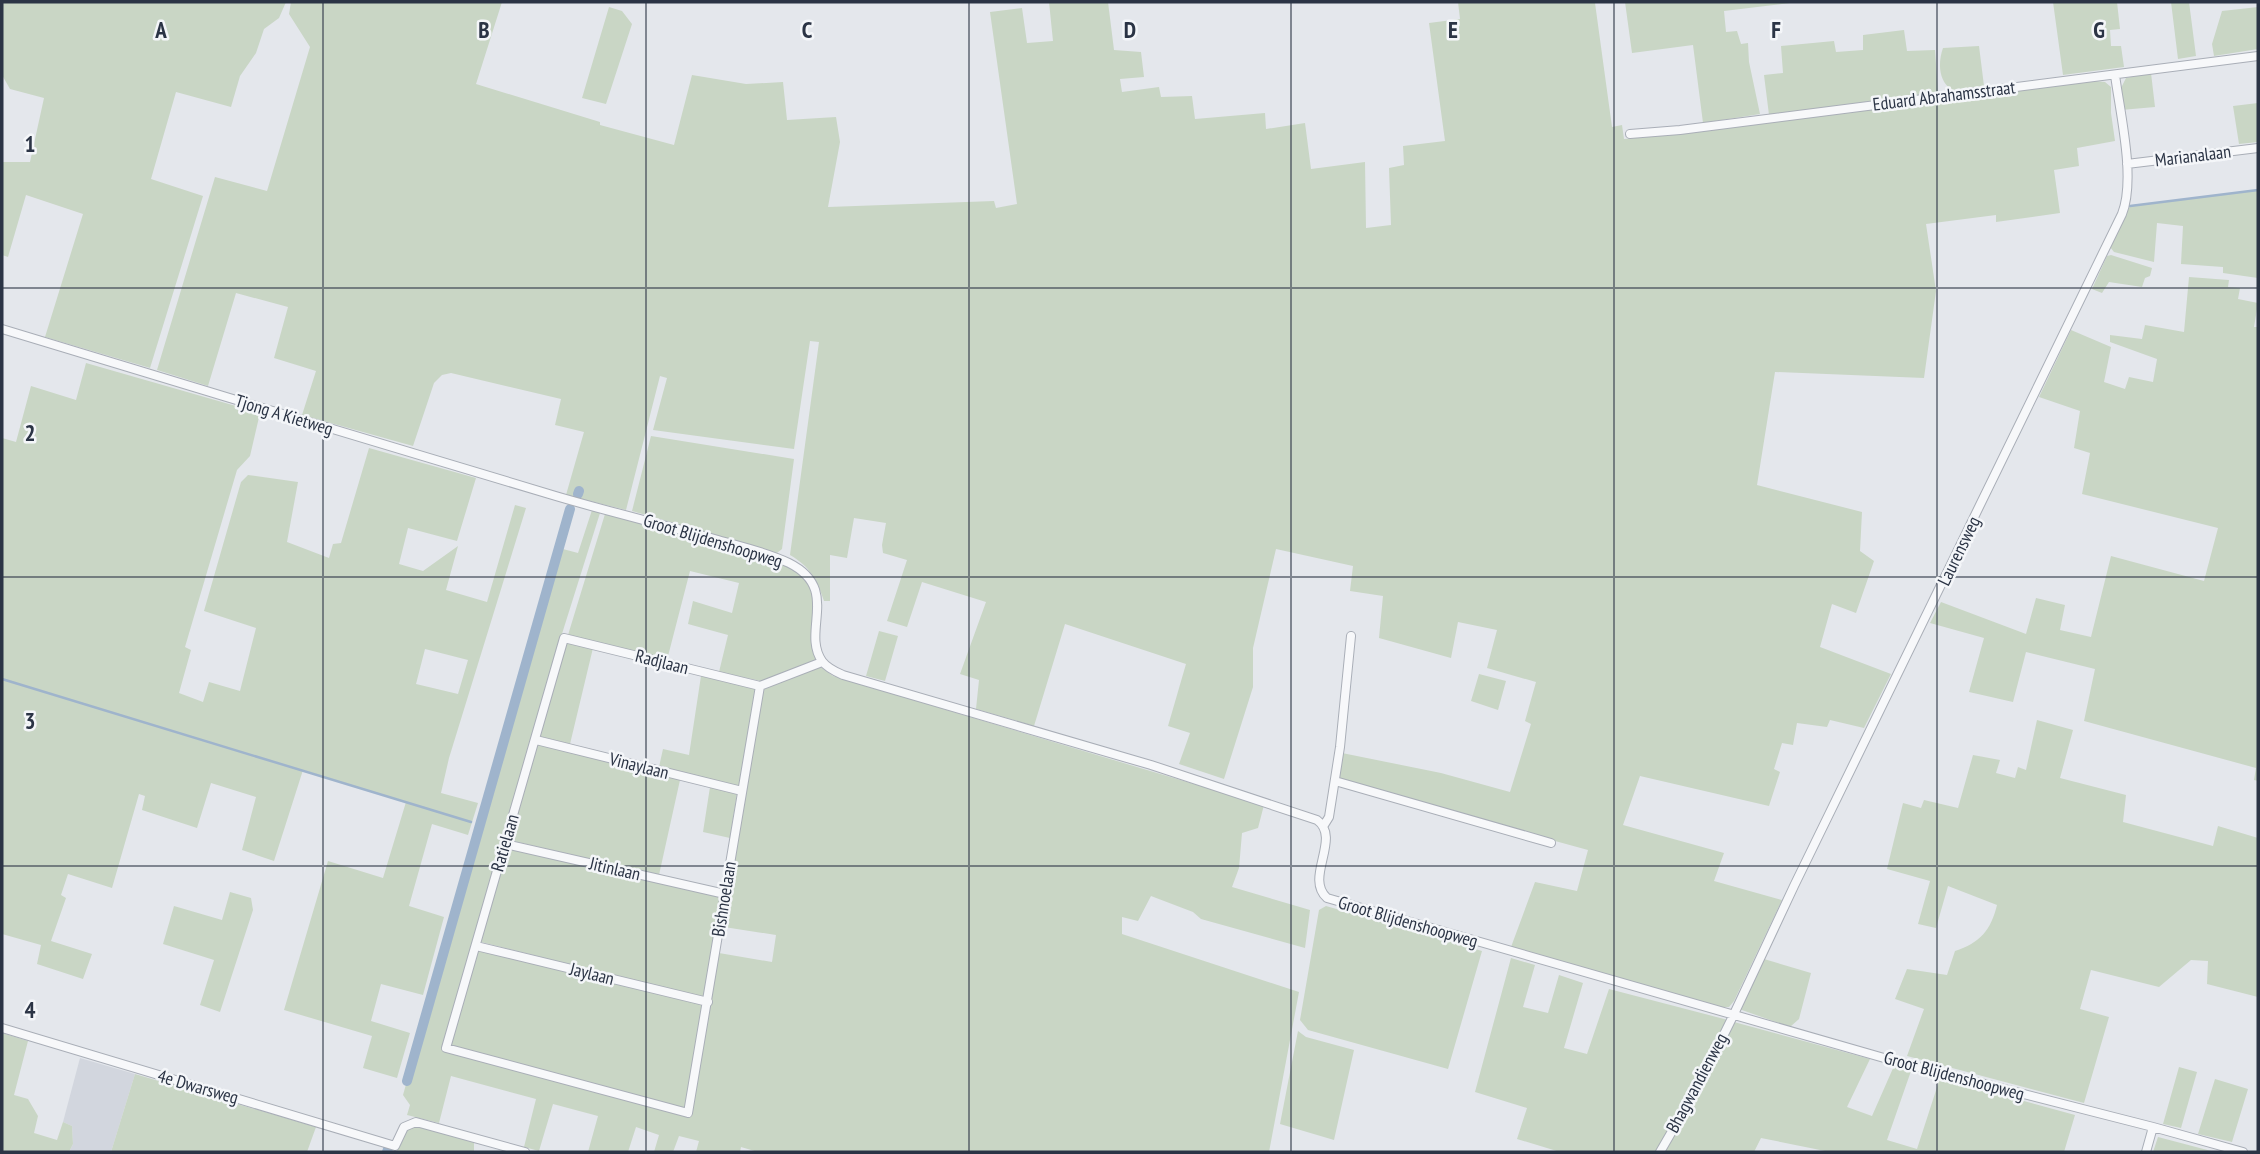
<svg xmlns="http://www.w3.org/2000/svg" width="2260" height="1154" font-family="'PT Sans Narrow',sans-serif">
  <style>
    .built { fill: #d2d6de }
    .green { fill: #c9d6c5; fill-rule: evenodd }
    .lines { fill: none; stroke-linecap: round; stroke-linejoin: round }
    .stream { stroke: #9fb4cc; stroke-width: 2.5 }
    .canal { stroke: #9fb4cc; stroke-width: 10 }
    .minor-casing { stroke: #a9aeb7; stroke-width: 10 }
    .minor { stroke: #f7f8fa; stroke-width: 8 }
    .grid { fill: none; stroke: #2b3445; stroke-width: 2; stroke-opacity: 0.55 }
    .labels { text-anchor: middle; stroke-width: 5; stroke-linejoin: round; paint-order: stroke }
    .street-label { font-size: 18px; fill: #2b3445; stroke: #f4f6f9 }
    .grid-label { font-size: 23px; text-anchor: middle; font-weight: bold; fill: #2b3445; stroke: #f4f6f9; stroke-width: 5; stroke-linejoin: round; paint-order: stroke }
  </style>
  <rect width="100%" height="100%" fill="#e4e7ec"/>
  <path class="built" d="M80,1058L135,1074L111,1152H69L73,1144L72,1126L63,1122Z"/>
  <path class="green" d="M2,2H286L279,18L264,29L256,53L240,76L231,107L176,92L151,179L203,196L150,368L45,337L83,214L26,195L8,257L2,255V162H30L44,98L10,89L2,75Z
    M291,2H502L476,84L600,122V125L674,145L692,75L746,84L783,82L787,120L836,117L840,142L828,207L994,201L996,208L1017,204L990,12L1022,8L1027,43L1053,41L1049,2H1108L1114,50L1141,52L1144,77L1120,79L1122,92L1159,87L1161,97L1192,96L1195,119L1265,113L1266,129L1305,123L1311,169L1365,162L1366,228L1391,225L1389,168L1404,165L1403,146L1445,141L1429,23L1460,19L1458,2H1602L1595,3L1612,127L1622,125L1624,139L1683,134L2095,81L2105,82L2111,87V113L2115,141L2077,148L2079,166L2054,170L2060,213L1996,222V215L1926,224L1936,291L1924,378L1775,372L1757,485L1862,512L1860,551L1874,561L1856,613L1832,604L1820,647L1891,674L1864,728L1830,720L1827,727L1797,723L1793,745L1782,743L1774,769L1780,772L1769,806L1640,776L1623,825L1724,853L1714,881L1782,900L1734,1001L1729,1007H1722L1511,947L1535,882L1577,891L1588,850L1336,781L1342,753L1441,773L1510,792L1531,724L1525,721L1536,682L1487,668L1497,630L1458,622L1451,658L1379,638L1383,596L1350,591L1353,566L1276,549L1253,648V687L1224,779L1179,764L1190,733L1168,726L1186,664L1065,624L1034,726L976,709L979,680L960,674L986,602L922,582L907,627L887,621L907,560L883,553L882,545L886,523L854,518L847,558L830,555V601H824C817,579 809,566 790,555L819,342L810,341L794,449L653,430L667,378L660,376L626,510L566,495L584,432L555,425L561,399L451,373L442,375L434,383L413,446L302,415L316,371L274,358L288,307L236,293L208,386L157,370L215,177L267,191L310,47L289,14Z
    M1625,2H1798L1724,11L1726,32L1737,31L1741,44L1748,43L1749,62L1760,114L1703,123L1693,45L1632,53Z
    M2053,2H2117L2120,29L2110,30L2111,46H2121L2124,67L2063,75Z
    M2171,2H2189L2196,56L2178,59Z
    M609,7L622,11L632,24L606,104L582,98Z
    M2258,7V49L2214,56L2212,44L2222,11Z
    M1904,30L1907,51L1935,50L1938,92L1769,115L1764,75L1783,73L1781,46L1834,41L1836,52L1863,50V35Z
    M1979,46L1984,86L1952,90C1938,81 1938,62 1943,48Z
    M2151,73L2155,107L2121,110L2120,90L2126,78Z
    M2258,103V142L2239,144L2233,106Z
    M2258,190V278L2223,273V267L2181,264L2183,226L2157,223L2154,262L2114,252L2110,247L2130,206Z
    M2111,255L2152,268L2150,276L2145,278L2142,287L2109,282L2102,293L2092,289L2107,256Z
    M2189,277L2229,280L2228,287L2240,288L2238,299L2258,303L2254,327H2258V781L2254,780L2256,768L2084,721L2095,669L2026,652L2013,702L1969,692L1984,638L1930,623L1941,602L2026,634L2036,598L2065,605L2060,630L2091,637L2111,556L2204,581L2218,528L2082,494L2090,453L2074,448L2080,411L2039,397L2071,330L2111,347L2104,382L2125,389L2129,377L2153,382L2157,359L2110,342V335L2142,339L2145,325L2184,332Z
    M86,363L260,413L250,456L237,470L185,647L191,650L179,693L203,702L209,682L240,691L256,628L204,611L241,482L248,475L298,482L287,542L329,558L333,544L341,543L369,448L476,478L457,541L408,528L399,564L423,571L458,546L446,590L487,602L515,505L526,508L449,758L441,793L478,803L468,835L432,824L409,906L444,917L423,995L381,984L371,1021L410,1033L397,1078L363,1068L372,1036L284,1010L328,861L383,878L406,802L303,770L274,861L242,850L256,797L211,783L197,828L142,810L145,796L139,794L112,888L68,874L61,895L66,898L51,941L92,954L83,979L37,964L41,945L2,934V438L16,442L31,386L76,400ZM425,649L468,660L458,694L416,684Z
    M651,436L794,459L782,549L777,553L632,511Z
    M592,510L600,513L561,637L443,1051L690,1117L719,953L772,962L776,935L724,927L763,688L814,668H822L833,676L1264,805L1258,828L1242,833L1239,868L1232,887L1310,910L1305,948L1201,919L1193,912L1151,896L1138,921L1122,917V934L1299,992L1269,1152H758L741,1147L740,1152H696L699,1141L679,1136L673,1152H654L659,1135L636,1127L628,1152H588L598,1116L553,1104L539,1151L524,1147L536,1099L451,1076L439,1123L407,1115L410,1105L403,1095L559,548L578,553Z
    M605,514L779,562C787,566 797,570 803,577C822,597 817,635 818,660L761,681L719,672L728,635L688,624L693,601L732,613L739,583L690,571L667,660L568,635Z
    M879,631L898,636L885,681L866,676Z
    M567,641L593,648L570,744L540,737Z
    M1479,674L1506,681L1498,710L1471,701Z
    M701,676L755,688L740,787L659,767L663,749L689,755Z
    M2037,720L2073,730L2060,778L2126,795L2123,822L2213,846L2218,826L2258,838V997L2207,984L2208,961L2191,960L2159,987L2091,970L2080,1009L2109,1017L2084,1103L1907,1056L1924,1009L1895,999L1907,969L1947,975L1955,951C1980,943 1991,930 1997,905L1948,886L1936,928L1918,924L1930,881L1887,869L1903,803L1921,808L1924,800L1958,808L1973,755L2000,760L1996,773L2015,778L2018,767L2026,770Z
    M538,744L680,780L659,875L509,840Z
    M710,787L737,793L730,838L703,832Z
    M508,848L721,897L705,998L481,942Z
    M230,892L251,898L253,910L220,1012L200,1005L214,960L163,944L174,906L222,920Z
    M1326,906L1482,951L1448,1069L1308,1030L1300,1020L1319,910Z
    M479,950L705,1005L686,1109L449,1046Z
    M1511,958L1535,965L1523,1007L1548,1013L1559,975L1583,983L1564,1048L1587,1054L1609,989L1728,1020L1656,1152H1560L1517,1139L1527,1108L1475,1092Z
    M1764,959L1811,973L1799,1019L1790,1027L1739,1009Z
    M1734,1022L1870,1059L1847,1107L1872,1116L1894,1066L1911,1071L1887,1140L1917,1149L1940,1078L2075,1115L2064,1152H1830L1761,1138L1754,1152H1665Z
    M1298,1031L1306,1037L1354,1050L1334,1140L1280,1124Z
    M2,1033L28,1041L14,1095L28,1099L38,1116L34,1133L57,1140L63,1122L72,1126L73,1144L69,1152H2Z
    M2179,1067L2197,1072L2181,1128L2163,1124Z
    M135,1074L316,1127L307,1152H111Z
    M2215,1079L2248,1089L2232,1142L2198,1134Z
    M413,1124L474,1142V1152H397C396,1140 403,1131 413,1124Z
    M2158,1137L2215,1152H2153Z"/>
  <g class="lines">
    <path class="stream" d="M2130,206L2258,190
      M2,679L471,822"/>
    <path class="canal" d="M578,494L579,491
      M407,1081L570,509
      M387,1152L388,1149"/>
    <g class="minor-casing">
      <path id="minor" d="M1630,134L1680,130L2258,56
        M2127,164L2258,148
        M2,329C184,384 367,440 549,494C605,511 662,524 718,540C742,547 766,552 789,563C841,589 801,631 822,661C827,668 836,672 843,675L1151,765L1317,820C1342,838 1304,878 1327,898L1891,1060L2153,1127L2243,1152
        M564,638L760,686L688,1113L446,1048Z
        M760,686L822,662
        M536,740L742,791
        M1335,781L1551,843
        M1324,825L1329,817L1340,747L1351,636
        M505,844L725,894
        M476,946L708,1002
        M2,1028L395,1146L404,1127L416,1122L525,1152
        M1660,1152L1700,1083L1734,1014L1794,886L2122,214C2136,179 2120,113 2115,75
        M2146,1152L2153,1127"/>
    </g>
    <use href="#minor" class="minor"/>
  </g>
  <path class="grid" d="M323,2V1152M646,2V1152M969,2V1152M1291,2V1152M1614,2V1152M1937,2V1152M2,288H2258M2,577H2258M2,866H2258"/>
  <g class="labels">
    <g class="street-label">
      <text transform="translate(1944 96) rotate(-7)" y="6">Eduard Abrahamsstraat</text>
      <text transform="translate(2193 156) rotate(-7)" y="6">Marianalaan</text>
      <text transform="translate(284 415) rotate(17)" y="6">Tjong A Kietweg</text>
      <text transform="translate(713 541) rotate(17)" y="6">Groot Blijdenshoopweg</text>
      <text transform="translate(1959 551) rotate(-64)" y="6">Laurensweg</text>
      <text transform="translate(662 662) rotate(14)" y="6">Radjlaan</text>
      <text transform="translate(639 766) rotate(14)" y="6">Vinaylaan</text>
      <text transform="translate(505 843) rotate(-74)" y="6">Ratielaan</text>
      <text transform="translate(615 869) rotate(13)" y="6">Jitinlaan</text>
      <text transform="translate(724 899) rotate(-81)" y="6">Bishnoelaan</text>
      <text transform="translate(1408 922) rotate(16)" y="6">Groot Blijdenshoopweg</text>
      <text transform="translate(592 974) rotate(14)" y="6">Jaylaan</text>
      <text transform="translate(1954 1076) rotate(15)" y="6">Groot Blijdenshoopweg</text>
      <text transform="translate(1697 1083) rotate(-62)" y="6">Bhagwandienweg</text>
      <text transform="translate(198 1087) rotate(16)" y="6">4e Dwarsweg</text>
    </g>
  </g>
  <g class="grid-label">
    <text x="161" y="38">A</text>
    <text x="484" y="38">B</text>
    <text x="807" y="38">C</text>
    <text x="1130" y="38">D</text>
    <text x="1453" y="38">E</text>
    <text x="1776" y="38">F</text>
    <text x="2099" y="38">G</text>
    <text x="30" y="152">1</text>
    <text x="30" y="441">2</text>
    <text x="30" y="729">3</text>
    <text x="30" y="1018">4</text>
  </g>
  <rect width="2260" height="1154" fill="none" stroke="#2b3445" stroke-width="7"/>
</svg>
